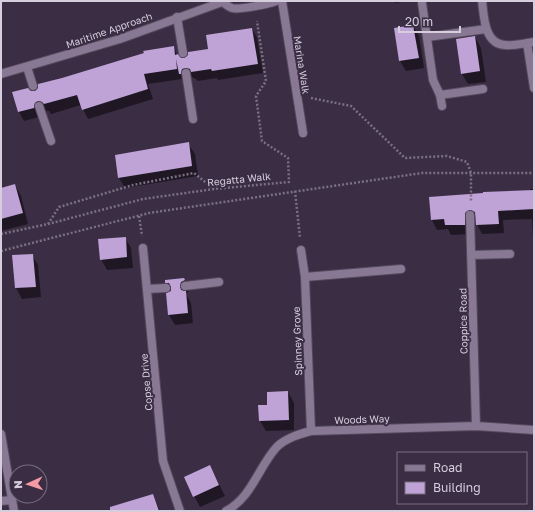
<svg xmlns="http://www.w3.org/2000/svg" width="535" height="512" font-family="'Golos Text',sans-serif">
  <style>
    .shadow { fill: #0007 }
    .building { fill: #bfa2d6 }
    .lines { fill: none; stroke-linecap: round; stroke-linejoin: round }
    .service-casing { stroke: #54495c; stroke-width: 10 }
    .minor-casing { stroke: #54495c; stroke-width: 10 }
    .path { stroke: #7b7083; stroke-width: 2.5; stroke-dasharray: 2 2; stroke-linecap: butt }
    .service { stroke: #887893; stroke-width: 8 }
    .minor { stroke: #887893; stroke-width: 8 }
    .labels { text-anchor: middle; stroke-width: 4; stroke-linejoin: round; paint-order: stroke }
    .street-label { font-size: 10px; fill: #d6cedd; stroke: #3a2d44 }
  </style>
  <rect width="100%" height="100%" fill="#3a2d44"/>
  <path class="shadow" d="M394,1H409L395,3Z
    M413,26L419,36L424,68L406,71L400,61Z
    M252,29L257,38L263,73L218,80L217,78L198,81L196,79L192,77L188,79L185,84L182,79L148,84L153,99L88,119L81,105L51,114L49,111L43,110L39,117L24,121L19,112L13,93L31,92L173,47L179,58L185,59L209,50Z
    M475,37L481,48L486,82L468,84L462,74Z
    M188,144L195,154L198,176L125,188L119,178Z
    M15,185L21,196L28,224L1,231V189Z
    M530,189H534V257L532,219L503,220L504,233L482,234L477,224L476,219H475L470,223V234L451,235L448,229L437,230L432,220L430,198L530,191Z
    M125,238L131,248L133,268L107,270L101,259Z
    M32,255L38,265L41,297L22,299L16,288L13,256Z
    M184,279L190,290L186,294L191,303L193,323L175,325L169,315L172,291L166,282Z
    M288,392L294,403V430L266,431L260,421L268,406Z
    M210,466L225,496L200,507L185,478Z
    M153,495L160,511H132Z"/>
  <path class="building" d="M413,25L419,58L399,61L394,28Z
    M252,28L258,64L212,71L211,69L191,72L190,69L186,68L182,69L181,74H179L176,59L177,69L144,74L148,89L82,110L77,95L44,104L42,102L38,101L35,103L34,108L18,112L12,92L28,88L31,91H35L38,88V84L62,78L144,53L143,51L174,46L175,55L178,54L181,58H184L188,55V52L208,49L206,35Z
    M475,36L480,71L461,74L456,39Z
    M189,142L192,166L118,178L115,155Z
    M15,184L23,213L1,219V188Z
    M534,190V209L498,211L499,224L476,225L475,212L470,210L465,213V225H445L444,219L431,220L429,197L483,193V192Z
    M126,237L127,257L100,260L98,239Z
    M33,254L36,287L15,288L12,255Z
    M184,278L185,280L181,282L180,286L181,290L186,291L188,313L168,315L166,293L171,291V287L169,283H165V280Z
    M288,391L289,420L259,421L258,405H267V392Z
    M210,465L219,485L193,497L184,477Z
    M153,494L159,511H110V507Z"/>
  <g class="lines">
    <g class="service-casing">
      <path id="service" d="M422,3L433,80L440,95L442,106
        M177,17L183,53
        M427,37L486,29
        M27,67L33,86
        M186,73L193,119
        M440,95L483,89
        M39,106L51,141
        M341,274L401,269
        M185,286L219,282
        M147,289L166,288"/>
    </g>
    <g class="minor-casing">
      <path id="minor" d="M222,1C224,3 229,7 232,8C239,10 269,4 276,1
        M282,1L303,133
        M482,1C484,16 484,44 505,45C514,46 525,43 534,42
        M527,43L534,88
        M1,74L120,39L222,2
        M470,215L476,426
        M143,248L163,461L180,511
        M301,250L305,277L311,431
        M471,255L510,254
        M305,277L341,274
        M1,434L14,511
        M1,501L12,500
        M226,511C251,498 258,469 275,449C283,439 299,434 311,431L476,426L534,430"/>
    </g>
    <path class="path" d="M311,98L351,106L405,158L447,156L467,162L471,173V201
      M295,191L300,238
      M139,216L142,236
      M48,224L59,207L133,185L194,173L214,189
      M1,234L48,224L143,199L214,189L289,182L288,158L262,141L256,96L266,81L257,21
      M1,251L149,213L251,198L422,173H534"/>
    <use href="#service" class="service"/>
    <use href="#minor" class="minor"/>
  </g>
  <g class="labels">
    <g class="street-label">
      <text transform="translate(109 30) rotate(-19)" y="4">Maritime Approach</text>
      <text transform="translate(302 65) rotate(81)" y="4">Marina Walk</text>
      <text transform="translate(239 179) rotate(-6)" y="4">Regatta Walk</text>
      <text transform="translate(463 321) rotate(-91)" y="4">Coppice Road</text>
      <text transform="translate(297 341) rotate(-92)" y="4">Spinney Grove</text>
      <text transform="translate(146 382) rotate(-95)" y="4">Copse Drive</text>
      <text transform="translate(362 419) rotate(-2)" y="4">Woods Way</text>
    </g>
  </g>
  <rect width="535" height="512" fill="none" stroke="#d6cedd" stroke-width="4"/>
  <rect x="397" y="452" width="130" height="52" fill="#3a2d44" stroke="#786d81"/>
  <rect x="405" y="465" width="20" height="6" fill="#887893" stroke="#786d81"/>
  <text x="433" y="472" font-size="12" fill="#d6cedd">Road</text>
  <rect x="405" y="482" width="20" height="12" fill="#bfa2d6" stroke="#786d81"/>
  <text x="433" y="492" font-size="12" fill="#d6cedd">Building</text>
  <g transform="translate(28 484) rotate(267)"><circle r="19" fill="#3a2d44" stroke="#786d81"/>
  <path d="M0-3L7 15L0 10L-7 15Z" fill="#f49aa5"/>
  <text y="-6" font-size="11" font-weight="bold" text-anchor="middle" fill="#d6cedd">N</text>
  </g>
  <path d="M399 26v6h61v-6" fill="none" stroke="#d6cedd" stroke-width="2"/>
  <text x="405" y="26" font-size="12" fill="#d6cedd" stroke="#3a2d44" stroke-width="3" paint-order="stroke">20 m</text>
</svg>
